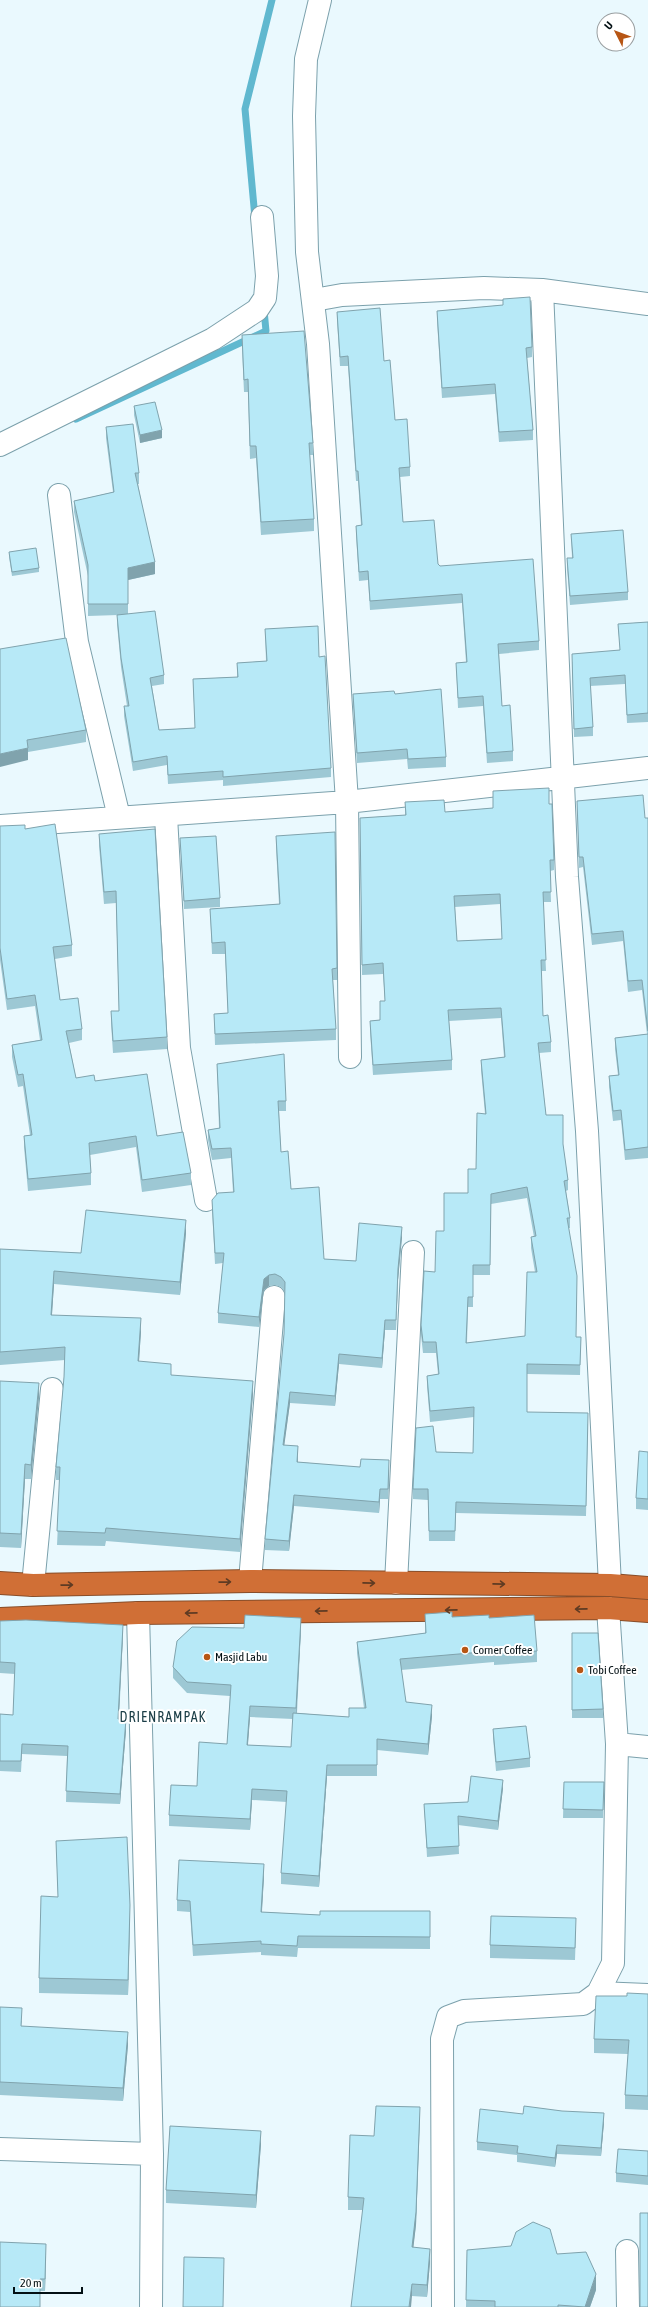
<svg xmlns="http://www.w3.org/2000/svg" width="648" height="2307" font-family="'Asap Condensed',sans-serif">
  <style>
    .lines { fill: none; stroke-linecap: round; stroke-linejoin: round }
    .stream { stroke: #60b8cf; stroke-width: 7 }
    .minor-casing { stroke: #7ca1ac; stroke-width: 24 }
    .highway-casing { stroke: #884e2a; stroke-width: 24 }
    .minor { stroke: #fff; stroke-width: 22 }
    .highway { stroke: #d06f36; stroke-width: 22 }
    .wall { fill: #9dc8d4; fill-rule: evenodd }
    .shaded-wall { fill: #80a3ad }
    .building { fill: #b7e9f7; stroke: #80a3ad; fill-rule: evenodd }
    .oneway { stroke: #5f3b23 }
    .poi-dot { fill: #b75614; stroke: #fff; stroke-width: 1.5 }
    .labels { text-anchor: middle; stroke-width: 4; stroke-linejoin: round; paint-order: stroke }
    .poi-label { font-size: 12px; fill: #031014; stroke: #fff; text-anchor: start }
    .quarter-label { font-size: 14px; letter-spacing: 1px; fill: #1a3d46; stroke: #fff }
  </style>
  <rect width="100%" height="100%" fill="#eaf9fe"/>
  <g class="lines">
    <path class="stream" d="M255,218L245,109L272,0
      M76,419L266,331L264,310"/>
    <g class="minor-casing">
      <path id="minor" d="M320,0L306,59L304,116L307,252L318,344L347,802L350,1057
        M542,290L567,877L587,1131L610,1585
        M314,300L342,295L484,288L542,290L648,304
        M0,445L213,339L257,310L265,298L267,276L262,217
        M59,495L77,642L119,817
        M166,816L179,1048L206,1200
        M0,826L347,802L648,768
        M250,1581L274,1297
        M396,1583L413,1252
        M33,1585L52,1389
        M138,1613L152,2154L151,2307
        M617,1744L648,1747
        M598,1993L648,1995
        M0,2149L152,2154
        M627,2251L628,2307
        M443,2307L442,2039L448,2017L464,2011L583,2004L598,1993L613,1963L617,1744L608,1608"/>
    </g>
    <g class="highway-casing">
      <path id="highway" d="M0,1583L33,1585L250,1581L610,1585L648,1588
        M0,1619L138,1613L608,1608L648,1611"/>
    </g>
    <use href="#minor" class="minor"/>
    <use href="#highway" class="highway"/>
  </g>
  <path class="wall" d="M503,299L532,347V357L527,358L533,430V440L499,442L495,394L442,398L437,321V311L503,305Z
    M337,312L384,361L395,420L410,467V476L400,477L403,522L438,564L539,641V650L499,654L502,706L513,751V761L487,763L483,706L458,708L456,663L466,662L462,603L370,610L368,580L359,581L356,535V526L361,525L358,481H356L348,366H340L337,321Z
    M242,335L313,443V455H310L314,519V531L261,535L256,458L250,459L248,392H244L242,348Z
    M134,406L162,438L140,443L134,415Z
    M106,427L139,473V484H138L155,574L128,580V614L164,675V684L152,686L159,730L195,728L193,679L237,677V663L266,661L265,629L319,657L331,768V777L223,786V780L168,784L167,765L133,771L124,716V706H127L121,667L117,624L118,615L88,616V576L74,512V501L113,492L106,438Z
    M571,534L628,592V600L570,605L567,567V558H572Z
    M9,552L39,568V572L12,576L9,557Z
    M648,622V722L627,723L625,684L590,686L593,727V736L574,737L572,662L620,650L618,624Z
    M0,649L86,730V742L28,752V760Z
    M353,694H395L446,757V767L408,769L407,759L357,763L353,705Z
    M493,791L549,804L554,860V870L550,871L551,902H543L546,971H541L543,1016L551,1042V1052L539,1053L546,1115L563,1146L568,1180V1190L566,1191L570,1218V1228H569L576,1337H581L580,1375L527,1374V1412L588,1424L586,1516L456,1513L455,1541H429L428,1500L413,1499V1489L436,1452L473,1453L474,1417L430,1422L427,1386V1376L438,1374L436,1353H423L421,1335V1325L435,1272L444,1231L468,1193L476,1169L485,1114L481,1070V1060L504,1057L501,1018L449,1021L452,1060V1070L373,1075L370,1031V1021L380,1020V1001H385L383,974L362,975L360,818L405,815V802L445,812L493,808ZM500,904L502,939L457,941L455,907ZM527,1198L534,1237H531V1248L535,1272L525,1336L467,1343L468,1307H473V1275H490L491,1204Z
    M577,801L645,818H648V1158L625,1160L621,1120L613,1121L609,1087V1076L618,1075L615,1049V1038L647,1034L642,990L628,992L623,941L592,945L583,867L579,868Z
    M0,826L25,829L72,945V956L55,959L60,1000L82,1029V1040L69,1043L76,1078L95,1081L157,1136L191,1173V1185L142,1192L136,1147L90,1155L91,1173V1185L28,1191L24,1147V1136L30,1135L23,1086L18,1087L12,1057V1045L40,1040L35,1006L7,1010L0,960Z
    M99,834L167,1037V1049L113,1053L111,1023V1011H119L116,903L104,904L99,846Z
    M276,836L337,968V980H333L336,1029V1040L215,1045L214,1014L228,1013L225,954H212L210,909L279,904L276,847Z
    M180,838L220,898V907L184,909Z
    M217,1064L286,1101V1111H279L281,1152L291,1189L324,1259L356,1261L402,1237L398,1280L396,1330H385L382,1368L339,1364L335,1406L290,1403L284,1445L298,1457V1462L389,1470L388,1499H380L379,1513L294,1506L289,1551L265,1550V1539L284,1334L285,1292L281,1287L275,1285L269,1286L264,1290L259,1327L218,1323V1313L223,1263L215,1264L212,1210V1200L233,1192L231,1158L212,1160L208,1140V1130L219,1128Z
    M186,1233L180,1295L54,1284L52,1315L141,1331L139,1362L171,1375L253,1394L240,1552L106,1541L105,1546L57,1545L60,1480H56V1467L64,1377L65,1360L0,1365V1249L81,1253Z
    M0,1381L39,1397L31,1479H25L21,1548L0,1547Z
    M648,1452V1510L636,1509V1498Z
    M425,1614L452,1617L489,1618L537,1651V1662L494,1665V1662L401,1670L406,1702L432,1716L428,1755L377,1750V1776H327L319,1887L281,1884V1873L287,1802L252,1800L250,1830L169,1826V1815L197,1786L227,1744L230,1696L187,1693L173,1678V1667L301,1629L297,1713L349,1717L364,1708L357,1653V1642L425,1633ZM250,1717L293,1719L291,1747L248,1745Z
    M0,1621L123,1635L119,1719L126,1730L120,1804L66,1802L67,1756L22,1754L21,1772L0,1771V1714L13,1715L15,1674L0,1673Z
    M572,1633L603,1709V1718H572Z
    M493,1729L530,1758V1767L496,1771L493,1738Z
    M564,1782H604L603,1818H563Z
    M503,1788L498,1830L458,1825L459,1854L427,1857L424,1804L468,1802Z
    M56,1841L130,1919L128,1995L39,1993V1978L58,1897Z
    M264,1876L262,1912L320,1915L430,1911V1949L298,1948L297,1957L261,1955V1952L193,1956L190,1912L177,1911V1900Z
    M576,1931L575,1960L490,1958V1945Z
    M648,1994V2110L625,2109V2095L628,2054L594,2053V2039L627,1996Z
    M0,2007L22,2021L21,2026L128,2045L123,2101L0,2095Z
    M420,2120L416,2225L413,2247L430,2262L427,2297L412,2296L362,2210H348V2197L374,2136Z
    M604,2122L601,2156L557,2154L555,2167L517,2162V2155L477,2150V2142Z
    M261,2144L256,2208L166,2203V2190Z
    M648,2151V2185L616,2182V2173Z
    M467,2250L557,2254L596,2290L590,2307H466Z
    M46,2256L45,2291H40L0,2307Z"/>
  <path class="shaded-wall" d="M162,430V438L140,443V435Z
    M155,562V574L128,580V615V568Z
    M28,748V760L0,767V754Z
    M186,1220V1233L180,1295V1282Z
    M402,1227V1237L398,1280L396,1330L398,1269Z
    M54,1271V1284L51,1328V1315Z
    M269,1275V1286L264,1290L259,1327V1317L264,1279Z
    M141,1318V1331L138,1375V1361Z
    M385,1320V1330L382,1368V1358Z
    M339,1354V1364L335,1406V1396Z
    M253,1381V1394L240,1552V1539Z
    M39,1383V1397L31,1479V1465Z
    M290,1392V1403L283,1455V1445Z
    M298,1446V1457L297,1473V1462Z
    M389,1460V1470L388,1499V1489Z
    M25,1464V1479L21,1548V1534Z
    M380,1489V1499L379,1513V1502Z
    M294,1495V1506L289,1551V1541Z
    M301,1618V1629L296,1719V1708Z
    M123,1625V1635L118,1730V1719Z
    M432,1705V1716L428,1755V1744Z
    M250,1706V1717L247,1755V1745Z
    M126,1719V1730L120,1804V1794Z
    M327,1765V1776L319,1887V1876Z
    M503,1780V1788L498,1830V1821Z
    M252,1789V1800L250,1830V1819Z
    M264,1864V1876L261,1924V1912Z
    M130,1905V1919L128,1995V1980Z
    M128,2032V2045L123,2101V2088Z
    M420,2107L416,2225L412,2260V2247Z
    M604,2113V2122L601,2156V2148Z
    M261,2131V2144L256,2208V2195Z
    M557,2145V2154L555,2167V2158Z
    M46,2244V2256L45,2291V2279Z
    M430,2249V2262L427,2297V2285Z
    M596,2274V2290L590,2307H585Z
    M412,2284V2296L411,2307H409Z"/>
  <path class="building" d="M530,297L532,347L526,348L533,430L499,432L495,384L442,388L437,311L503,305V299Z
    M380,308L384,361L390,360L395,420L407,419L410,467L399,468L403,522L434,520L438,564L440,566L533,559L539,641L498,644L502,706L510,705L513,751L487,753L483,696L458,698L456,663L467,662L462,594L370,601L368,571L359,572L356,526L362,525L358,471H356L348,356L340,357L337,312Z
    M304,331L313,443H309L314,519L261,522L256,446H250L248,379L244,380L242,335Z
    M155,402L162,430L140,435L134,406Z
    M133,424L139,473H135L155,562L128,568V604H88V565L74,501L114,492L106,427Z
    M623,530L628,592L570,596L567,558H573L571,534Z
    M36,548L39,568L12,572L9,552Z
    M155,611L164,675L150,678L159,730L195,728L193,679L238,677L237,663L267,661L265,629L318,626L319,657L325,656L331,768L223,777V771L168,775L167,756L133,762L124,706H129L121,658L117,615Z
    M648,622V713L627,715L625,675L590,678L593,727L574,729L572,654L620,650L618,624Z
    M66,638L86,730L27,740L28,748L0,754V649Z
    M441,689L446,757L408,759L407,749L357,753L353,694L394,691L395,694Z
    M549,788V804H552L554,860H550L551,892H543L546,960H541L543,1016L548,1015L551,1042L538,1043L546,1115H563V1144L568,1180L564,1181L570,1218H567L577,1276L576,1337H581L580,1365L527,1364V1412L588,1413L586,1506L456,1502L455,1531H429L428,1489H413L416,1428L433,1426L436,1452L473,1453L474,1407L430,1411L427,1376L439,1374L436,1342H423L421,1325L424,1271L435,1272L436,1231H444V1193H468V1169H476L477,1113L486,1114L481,1060L505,1057L501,1008L448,1010L452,1060L373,1065L370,1021L380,1020V1001H385L383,963L362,965L360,818L406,815L405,802L444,800L445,812L493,808V791ZM500,894L502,939L457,941L454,896ZM527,1187L536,1236L531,1237L537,1272H527L525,1336L466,1343L468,1297H473V1265H490L491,1194Z
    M643,795L645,818H648V1031L642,980L628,981L623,931L592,934L583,857H579L577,801Z
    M55,824L72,945L53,947L60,1000L78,998L82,1029L66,1031L76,1078L94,1075L95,1081L147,1074L157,1136L183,1132L191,1173L142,1180L136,1136L89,1143L91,1173L28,1179L24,1136L32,1135L23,1074L18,1075L12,1045L42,1040L35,995L7,999L0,948V826L25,825V829Z
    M155,829L167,1037L113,1041L111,1011H119L116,891L104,892L99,834Z
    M335,832L337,968L332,969L336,1029L215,1034L214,1014L228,1013L225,942L212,943L210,909L280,904L276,836Z
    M216,836L220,898L184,901L180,838Z
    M648,1034V1147L625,1150L621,1110L613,1111L609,1076L619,1075L615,1038Z
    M284,1054L286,1101H278L281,1152L288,1151L291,1189L319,1187L324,1259L356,1261L359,1223L402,1227L398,1269L396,1320H385L382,1358L339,1354L335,1396L290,1392L283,1445L298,1446L297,1462L360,1467L361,1459L389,1460L388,1489H380L379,1502L294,1495L289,1541L265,1539L284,1334L285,1282L281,1277L275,1274L269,1275L264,1279L259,1317L218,1313L224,1253H215L212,1200L218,1193L234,1192L231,1148L212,1149L208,1130L220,1128L217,1064Z
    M86,1210L186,1220L180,1282L54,1271L51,1315L141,1318L138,1361L171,1364V1375L253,1381L240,1539L106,1528L105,1533L57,1531L60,1467H56L64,1377L65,1347L0,1352V1249L81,1253Z
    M0,1381L39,1383L31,1465L25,1464L21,1534L0,1533Z
    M639,1451L648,1452V1499L636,1498Z
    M452,1612V1617L489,1615V1618L534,1615L537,1651L494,1654V1651L400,1659L406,1702L432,1705L428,1744L377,1739V1765H327L319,1876L281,1873L287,1791L252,1789L250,1819L169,1815L171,1785L197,1786L199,1742L227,1744L231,1685L187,1682L173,1667L177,1641L192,1627L244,1628L245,1615L301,1618L296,1708L250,1706L247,1745L291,1747L293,1713L349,1717V1708H366L357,1642L426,1633L425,1614Z
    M26,1620L123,1625L118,1719H126L120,1794L66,1791L68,1746L22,1744L21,1761H0V1714L13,1715L15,1663L0,1662V1621Z
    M572,1633H598L603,1709L572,1710Z
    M526,1726L530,1758L496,1762L493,1729Z
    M471,1776L503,1780L498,1821L458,1816L459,1846L427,1848L424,1804L468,1802Z
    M564,1782H604L603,1810L563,1809Z
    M127,1837L130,1905L128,1980L39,1978L41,1896L58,1897L56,1841Z
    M179,1860L264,1864L261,1912L320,1915V1911H430V1937L298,1936L297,1946L261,1944V1941L193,1945L190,1901L177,1900Z
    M491,1916L576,1918L575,1948L490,1945Z
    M627,1993L648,1994V2096L625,2095L629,2040L594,2039L596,1996H627Z
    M0,2007L22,2008L21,2026L128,2032L123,2088L0,2082Z
    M376,2106L420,2107L416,2212L412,2247L430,2249L427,2285L412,2284L409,2307H351L364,2198L348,2197L350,2135L374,2136Z
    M524,2106L562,2111L604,2113L601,2148L557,2145L555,2158L517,2153L518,2146L477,2142L480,2109L523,2114Z
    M170,2126L261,2131L256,2195L166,2190Z
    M618,2149L648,2151V2176L616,2173Z
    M640,2213H648V2307H640Z
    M533,2222L550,2229L557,2254L586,2252L596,2274L585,2307L558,2305V2307H495V2301L466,2300L467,2250L511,2246L516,2232Z
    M0,2242L46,2244L45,2279H40V2307H0Z
    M184,2257L224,2258L223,2307H183Z"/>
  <defs><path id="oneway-shaft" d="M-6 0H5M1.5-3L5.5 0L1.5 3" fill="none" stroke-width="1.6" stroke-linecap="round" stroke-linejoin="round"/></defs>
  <g class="oneway">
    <use href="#oneway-shaft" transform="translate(225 1582) rotate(-1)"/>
    <use href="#oneway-shaft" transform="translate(369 1583) rotate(1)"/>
    <use href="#oneway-shaft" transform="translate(499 1584) rotate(1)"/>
    <use href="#oneway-shaft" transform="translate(67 1585) rotate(-1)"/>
    <use href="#oneway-shaft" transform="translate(581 1609) rotate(179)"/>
    <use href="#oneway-shaft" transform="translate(451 1610) rotate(179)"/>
    <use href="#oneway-shaft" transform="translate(321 1611) rotate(179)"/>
    <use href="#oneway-shaft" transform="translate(191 1613) rotate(179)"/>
  </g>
  <g class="poi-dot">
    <circle cx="465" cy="1650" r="4"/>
    <circle cx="207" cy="1657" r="4"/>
    <circle cx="580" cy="1670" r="4"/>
  </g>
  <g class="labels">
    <g class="poi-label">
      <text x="473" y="1654">Corner Coffee</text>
      <text x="215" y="1661">Masjid Labu</text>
      <text x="588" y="1674">Tobi Coffee</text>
    </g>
    <g class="quarter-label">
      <text x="163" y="1722">DRIENRAMPAK</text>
    </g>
  </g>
  <g transform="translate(616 32) rotate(312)"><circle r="19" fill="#ffffff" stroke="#9a9fa1"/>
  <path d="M0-3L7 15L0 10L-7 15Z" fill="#b75614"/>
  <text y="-6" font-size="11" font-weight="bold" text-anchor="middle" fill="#031014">U</text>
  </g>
  <path d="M14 2287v6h68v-6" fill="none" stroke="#031014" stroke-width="2"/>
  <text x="20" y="2287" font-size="12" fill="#031014" stroke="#ffffff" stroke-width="3" paint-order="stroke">20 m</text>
</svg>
